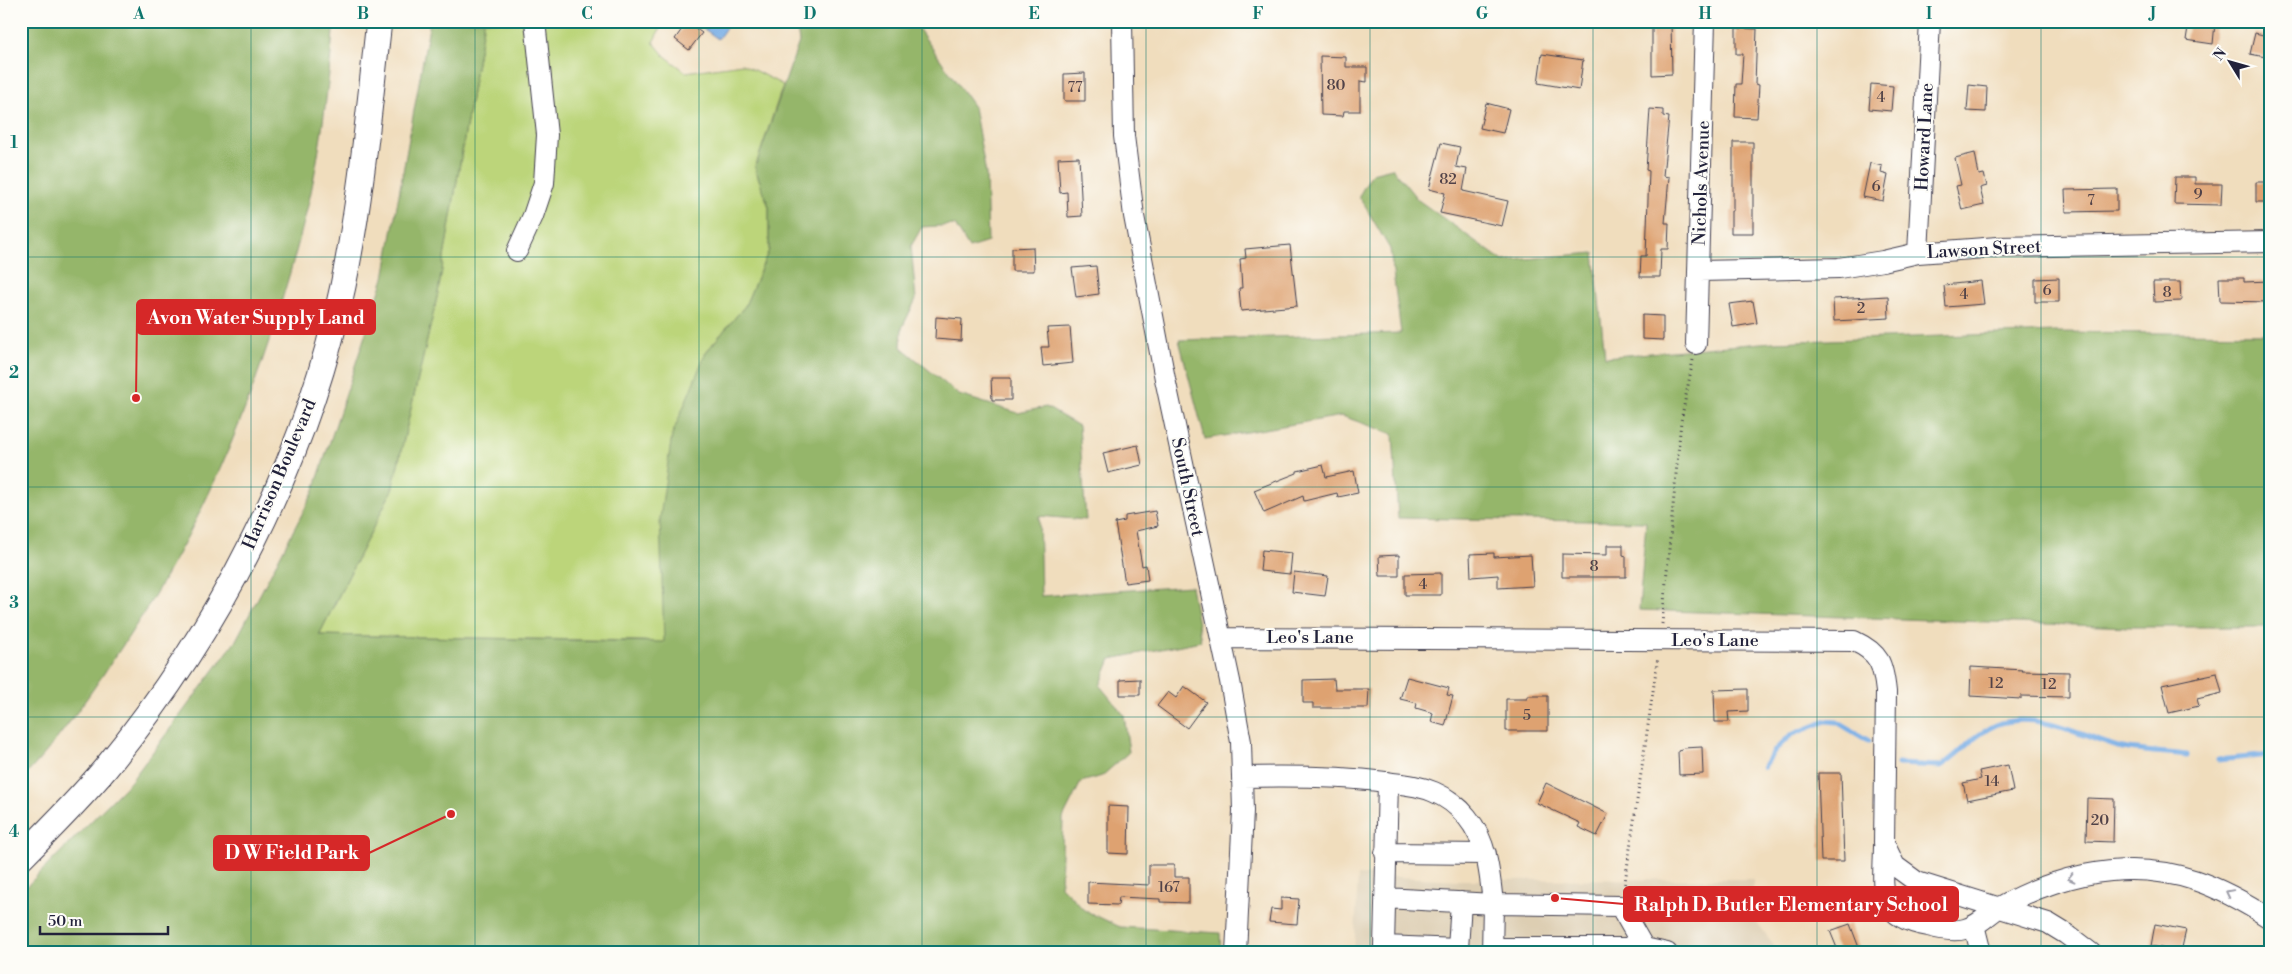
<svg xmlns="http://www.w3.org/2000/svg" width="2292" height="974" font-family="'Libre Bodoni',serif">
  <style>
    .built { fill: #ddceb2 }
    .green { fill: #bcd57a; stroke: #6f7c5a }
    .forest { fill: #95b66a; stroke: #5c6c52 }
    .water { fill: #78ade5; stroke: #4d6890 }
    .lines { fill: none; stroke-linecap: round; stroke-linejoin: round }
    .stream { stroke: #78ade5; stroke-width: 5 }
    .building { fill: #dea271 }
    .minor-casing { stroke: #413e4e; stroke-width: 22 }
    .major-casing { stroke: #413e4e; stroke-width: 27 }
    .path { stroke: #413e4e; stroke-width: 3; stroke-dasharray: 1 4; stroke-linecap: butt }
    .minor { stroke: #fff; stroke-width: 20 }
    .major { stroke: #fff; stroke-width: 25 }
    .oneway { stroke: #9c9ca7 }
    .grid { fill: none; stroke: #0f766e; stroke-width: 1; stroke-opacity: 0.55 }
    .labels { text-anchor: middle; stroke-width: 4; stroke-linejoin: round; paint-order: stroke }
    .number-label { font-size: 15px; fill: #514248 }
    .street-label { font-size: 18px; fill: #22223b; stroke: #fdfcf7 }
    .leader { fill: none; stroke: #d62828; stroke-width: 2 }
    .callout-dot { fill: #d62828; stroke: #fdfcf7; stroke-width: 2 }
    .callout { fill: #d62828; stroke: #d62828; stroke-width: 2 }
    .callout-label { font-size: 19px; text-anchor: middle; font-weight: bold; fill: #fff }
    .neatline { fill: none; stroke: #0f766e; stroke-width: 2 }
    .grid-label { font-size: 16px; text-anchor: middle; font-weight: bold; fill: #0f766e }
  </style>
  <rect width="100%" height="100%" fill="#fdfcf7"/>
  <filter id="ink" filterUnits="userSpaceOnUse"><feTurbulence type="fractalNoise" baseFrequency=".02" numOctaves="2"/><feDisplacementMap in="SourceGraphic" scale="10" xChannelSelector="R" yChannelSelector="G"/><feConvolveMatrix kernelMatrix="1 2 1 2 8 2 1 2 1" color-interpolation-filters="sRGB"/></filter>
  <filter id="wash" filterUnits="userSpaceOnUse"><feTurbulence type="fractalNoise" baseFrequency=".0096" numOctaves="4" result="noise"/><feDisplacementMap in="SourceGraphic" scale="20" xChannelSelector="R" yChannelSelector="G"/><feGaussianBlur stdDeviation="1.12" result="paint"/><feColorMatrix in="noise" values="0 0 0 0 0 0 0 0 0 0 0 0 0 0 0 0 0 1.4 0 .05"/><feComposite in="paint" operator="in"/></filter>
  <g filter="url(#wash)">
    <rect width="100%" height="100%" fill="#f0ddbd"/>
    <path class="built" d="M1358,875L1460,880L1753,879V917L1780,953H1354Z"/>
    <path class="green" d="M484,21H656L660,29L653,42L665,56L686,72L742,64L783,85L755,168L769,207V250L745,306L706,352L802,662L644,641L319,635L392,490L438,293Z"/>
    <path class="forest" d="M21,21H334C329,78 323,135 311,192C302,233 290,273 278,313C238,441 190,547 115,657C86,700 57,743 21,780Z
      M430,21H484L438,293L392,490L319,635L664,642L660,518L672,435L706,352L745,306L769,250V207L755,168L799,42L796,21H913L974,107L986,174L988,242L969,248L955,225L922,227L911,246L916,299L902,328L901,347L959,395L1018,413L1046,407L1079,426L1086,520L1039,516L1041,596L1191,586L1201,641L1111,659L1100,686L1124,715L1129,752L1102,776L1081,782L1063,818L1061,886L1084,910L1120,927L1220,933L1221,953H21V892L131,781L235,642L313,493L384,278Z
      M1392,168L1418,200L1503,261L1594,253L1605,357L1772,342L2055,332L2271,334V627H2132L1639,610L1646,522L1398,518L1393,434L1342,416L1205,439L1179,340L1401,333L1390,249L1359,196L1372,173Z"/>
    <path class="water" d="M693,21H723L728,25L718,39Z"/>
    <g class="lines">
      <path class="stream" d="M2218,760L2271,755
        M1898,764L1941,766C1960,754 1974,734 1996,725C2035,709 2082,737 2118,747C2140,752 2165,752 2187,755
        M1764,767L1775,750L1791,735L1826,721L1837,722L1869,741"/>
    </g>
    <g id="blocks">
      <path class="building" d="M1652,21H1671L1672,74L1652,75Z
        M2189,21L2215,23L2213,44L2186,40Z
        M687,22L702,33L689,50L675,39Z
        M1736,28L1757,29L1755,84L1759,85L1757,118L1735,117L1736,84H1741L1743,54H1736Z
        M2255,33L2271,37V58L2250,54Z
        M1542,54L1583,60L1579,90L1538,83Z
        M1320,56L1346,57V67H1367V82L1360,81V111H1344L1343,116L1321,115Z
        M1085,73V101H1064V74Z
        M1871,84L1893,86L1891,111L1869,109Z
        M1969,85L1987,87L1986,112L1967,111Z
        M1486,103L1509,109L1503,133L1480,128Z
        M1650,109L1663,110V116L1669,117L1663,176L1669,177L1665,223H1669L1668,249H1661L1660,277H1640L1641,256H1646L1649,171L1646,170Z
        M1733,142H1753V233H1731V211H1733Z
        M1441,143L1460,147L1456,167L1467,169L1463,191L1508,201L1502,226L1440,213L1445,193L1429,189Z
        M1975,153L1979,175L1984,174L1987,186L1980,188L1984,205L1962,210L1956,186L1961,185L1955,158Z
        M1079,157L1082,216L1068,217L1067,192L1060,193L1058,158Z
        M1870,163L1882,166L1881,173L1888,175L1883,201L1863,197Z
        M2175,177H2195V184H2222L2221,205L2174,204Z
        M2256,182H2271V202H2256Z
        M2117,189V211L2066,212L2065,190Z
        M1290,245L1297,306L1241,311L1239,288H1242L1240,259L1246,258L1245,249Z
        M1033,247L1034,271H1012V248Z
        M1096,266L1099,294L1076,297L1072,268Z
        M2059,278V302H2035V279Z
        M2219,278H2244V282L2270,281L2271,302L2220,301Z
        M1981,281L1984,304L1946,307L1944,285Z
        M2153,282H2180L2181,301L2154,302Z
        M1888,296L1889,318L1834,321L1833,299Z
        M1753,301L1757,323L1733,327L1729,304Z
        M1642,315L1663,316V340L1642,339Z
        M936,317L962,319L961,341L935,339Z
        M1070,327L1073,363L1043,366L1041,347H1049L1047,328Z
        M991,378H1011V400H992Z
        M1138,445L1142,465L1108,473L1103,453Z
        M1323,465L1326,477L1354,471L1358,493L1338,497L1337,493L1304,501L1303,496L1264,513L1254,490L1297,473V471Z
        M1155,511L1158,526L1136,531L1142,566L1146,565L1148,580L1125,583L1115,523L1125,521V516Z
        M1607,545H1623V555L1626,556V577H1562V554L1607,555Z
        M1262,550L1292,553L1290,574L1260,571Z
        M1494,553V557L1531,555L1533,586L1498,588V575L1471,577L1470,554Z
        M1399,555V576H1380L1379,556Z
        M1294,572L1328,576L1325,596L1292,592Z
        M1441,573V595H1405V574Z
        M1971,667L2023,670L2022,671L2069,672V697L2021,696V699L1970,696Z
        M2217,673L2222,693L2197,699L2199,706L2169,713L2162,685Z
        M1407,677L1449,688L1447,695L1453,696L1445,726L1431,722L1433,713L1416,708L1417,703L1400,699Z
        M1140,679V695H1120V680Z
        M1334,679L1335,689H1369L1368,708H1313V703H1303V680Z
        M1184,686L1206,702L1187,728L1157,706L1168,692L1176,698Z
        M1748,689V711L1728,712L1729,722H1715L1714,690Z
        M1527,696H1548V731H1506V699H1527Z
        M1702,747L1703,774L1679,775L1678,751L1682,750L1683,748Z
        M2008,765L2013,791L1967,800L1963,783L1981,779L1979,771Z
        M1818,773H1841L1844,861H1821Z
        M1546,783L1608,814L1597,836L1578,827L1580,823L1537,803Z
        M2087,798L2114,799L2113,842L2086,841Z
        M1108,806L1129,807L1128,854L1108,853Z
        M1149,865H1174V877H1189V903L1160,902V899L1119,897L1118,905L1088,904V882L1149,885Z
        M1281,898L1299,899L1297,924L1269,922L1271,909L1281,910Z
        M1850,924L1861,953H1839L1830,931Z
        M2155,924L2186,930L2181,952L2151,946Z"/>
    </g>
  </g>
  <g filter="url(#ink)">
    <use href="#blocks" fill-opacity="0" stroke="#413e4e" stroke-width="1"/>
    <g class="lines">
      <g class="minor-casing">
        <path id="minor" d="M1122,21L1124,136L1134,216L1165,379L1230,681L1241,742L1243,811L1236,953
          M517,251L533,216L544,183L547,135L535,21
          M1918,253L1930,21
          M1699,271L1839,268L1883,261L1918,253L1998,247L2271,242
          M1696,344L1705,21
          M1221,638L1854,641C1880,653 1883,664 1886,692L1884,843L1895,866L1917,882L2048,923L2066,934L2091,953
          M1243,777C1291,776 1338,776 1385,782C1401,784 1418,785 1434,792C1446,797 1459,807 1467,817C1487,841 1490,873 1493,904L1385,898
          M1388,782L1384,946L1458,949L1461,902
          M1884,847C1883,890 1876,917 1928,926C1939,929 1954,932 1965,929C1980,925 1988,914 2000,907C2032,888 2075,874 2111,871C2173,865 2220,886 2271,919
          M1385,853L1486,854
          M1974,925L1981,953
          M1493,948H1644
          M1492,953L1493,904L1620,906L1644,948L1667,953"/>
      </g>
      <g class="major-casing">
        <path id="major" d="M21,858C50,829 79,800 105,769C219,630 306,462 343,286C361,199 369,110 379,21"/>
      </g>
      <path class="path" d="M1662,624L1681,421L1693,360
        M1624,889L1658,657"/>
      <use href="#minor" class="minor"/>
      <use href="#major" class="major"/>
    </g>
    <defs><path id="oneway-chevron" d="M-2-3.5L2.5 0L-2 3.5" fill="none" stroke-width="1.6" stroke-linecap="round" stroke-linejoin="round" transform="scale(1.25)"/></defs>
    <g class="oneway">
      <use href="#oneway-chevron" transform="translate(2071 878) rotate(166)"/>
      <use href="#oneway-chevron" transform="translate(2229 893) rotate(-153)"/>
    </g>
  </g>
  <path class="grid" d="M251,21V953M475,21V953M699,21V953M922,21V953M1146,21V953M1370,21V953M1593,21V953M1817,21V953M2041,21V953M21,257H2271M21,487H2271M21,717H2271"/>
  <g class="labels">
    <g class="number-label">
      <text x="1336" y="90">80</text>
      <text x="1075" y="92">77</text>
      <text x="1881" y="102">4</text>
      <text x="1448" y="184">82</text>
      <text x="1876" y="191">6</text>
      <text x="2198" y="199">9</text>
      <text x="2091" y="205">7</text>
      <text x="2047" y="295">6</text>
      <text x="2167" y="297">8</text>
      <text x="1964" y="299">4</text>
      <text x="1861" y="313">2</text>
      <text x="1594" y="571">8</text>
      <text x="1423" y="589">4</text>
      <text x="1996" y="688">12</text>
      <text x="2049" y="689">12</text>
      <text x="1527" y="720">5</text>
      <text x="1992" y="786">14</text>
      <text x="2100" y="825">20</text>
      <text x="1169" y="892">167</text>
    </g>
    <g class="street-label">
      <text transform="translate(1924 137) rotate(-87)" y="6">Howard Lane</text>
      <text transform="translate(1701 183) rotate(-88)" y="6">Nichols Avenue</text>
      <text transform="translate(1984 249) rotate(-3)" y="6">Lawson Street</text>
      <text transform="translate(279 474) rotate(-67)" y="6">Harrison Boulevard</text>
      <text transform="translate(1188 487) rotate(78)" y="6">South Street</text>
      <text x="1310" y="643">Leo's Lane</text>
      <text x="1715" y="646">Leo's Lane</text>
    </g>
  </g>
  <path class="leader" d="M136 398L137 317M451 814L369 853M1555 898L1624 904"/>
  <g class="callout-dot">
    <circle cx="136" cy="398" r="5"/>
    <circle cx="451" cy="814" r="5"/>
    <circle cx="1555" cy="898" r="5"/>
  </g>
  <g class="callout">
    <rect x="137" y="300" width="238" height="34" rx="5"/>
    <rect x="214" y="836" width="155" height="34" rx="5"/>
    <rect x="1624" y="887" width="334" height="34" rx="5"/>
  </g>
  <g class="callout-label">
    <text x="256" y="324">Avon Water Supply Land</text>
    <text x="292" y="859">D W Field Park</text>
    <text x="1791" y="911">Ralph D. Butler Elementary School</text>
  </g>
  <rect width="2292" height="974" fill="none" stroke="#fdfcf7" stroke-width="55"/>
  <g transform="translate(2230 62) rotate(307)" stroke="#fdfcf7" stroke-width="4" paint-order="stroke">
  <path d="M0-4L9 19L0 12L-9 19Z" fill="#22223b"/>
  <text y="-8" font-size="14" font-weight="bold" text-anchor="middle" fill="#22223b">N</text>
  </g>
  <path d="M40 926v8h128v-8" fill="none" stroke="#22223b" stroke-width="2.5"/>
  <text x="48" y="926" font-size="15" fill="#22223b" stroke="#fdfcf7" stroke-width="4" paint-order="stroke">50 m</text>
  <rect x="28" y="28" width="2236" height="918" class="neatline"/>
  <g class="grid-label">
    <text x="139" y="19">A</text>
    <text x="363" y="19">B</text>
    <text x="587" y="19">C</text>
    <text x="810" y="19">D</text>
    <text x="1034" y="19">E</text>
    <text x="1258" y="19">F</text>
    <text x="1482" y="19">G</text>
    <text x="1705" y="19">H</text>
    <text x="1929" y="19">I</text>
    <text x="2153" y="19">J</text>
    <text x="14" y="148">1</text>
    <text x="14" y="378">2</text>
    <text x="14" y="608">3</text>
    <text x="14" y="837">4</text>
  </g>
</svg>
